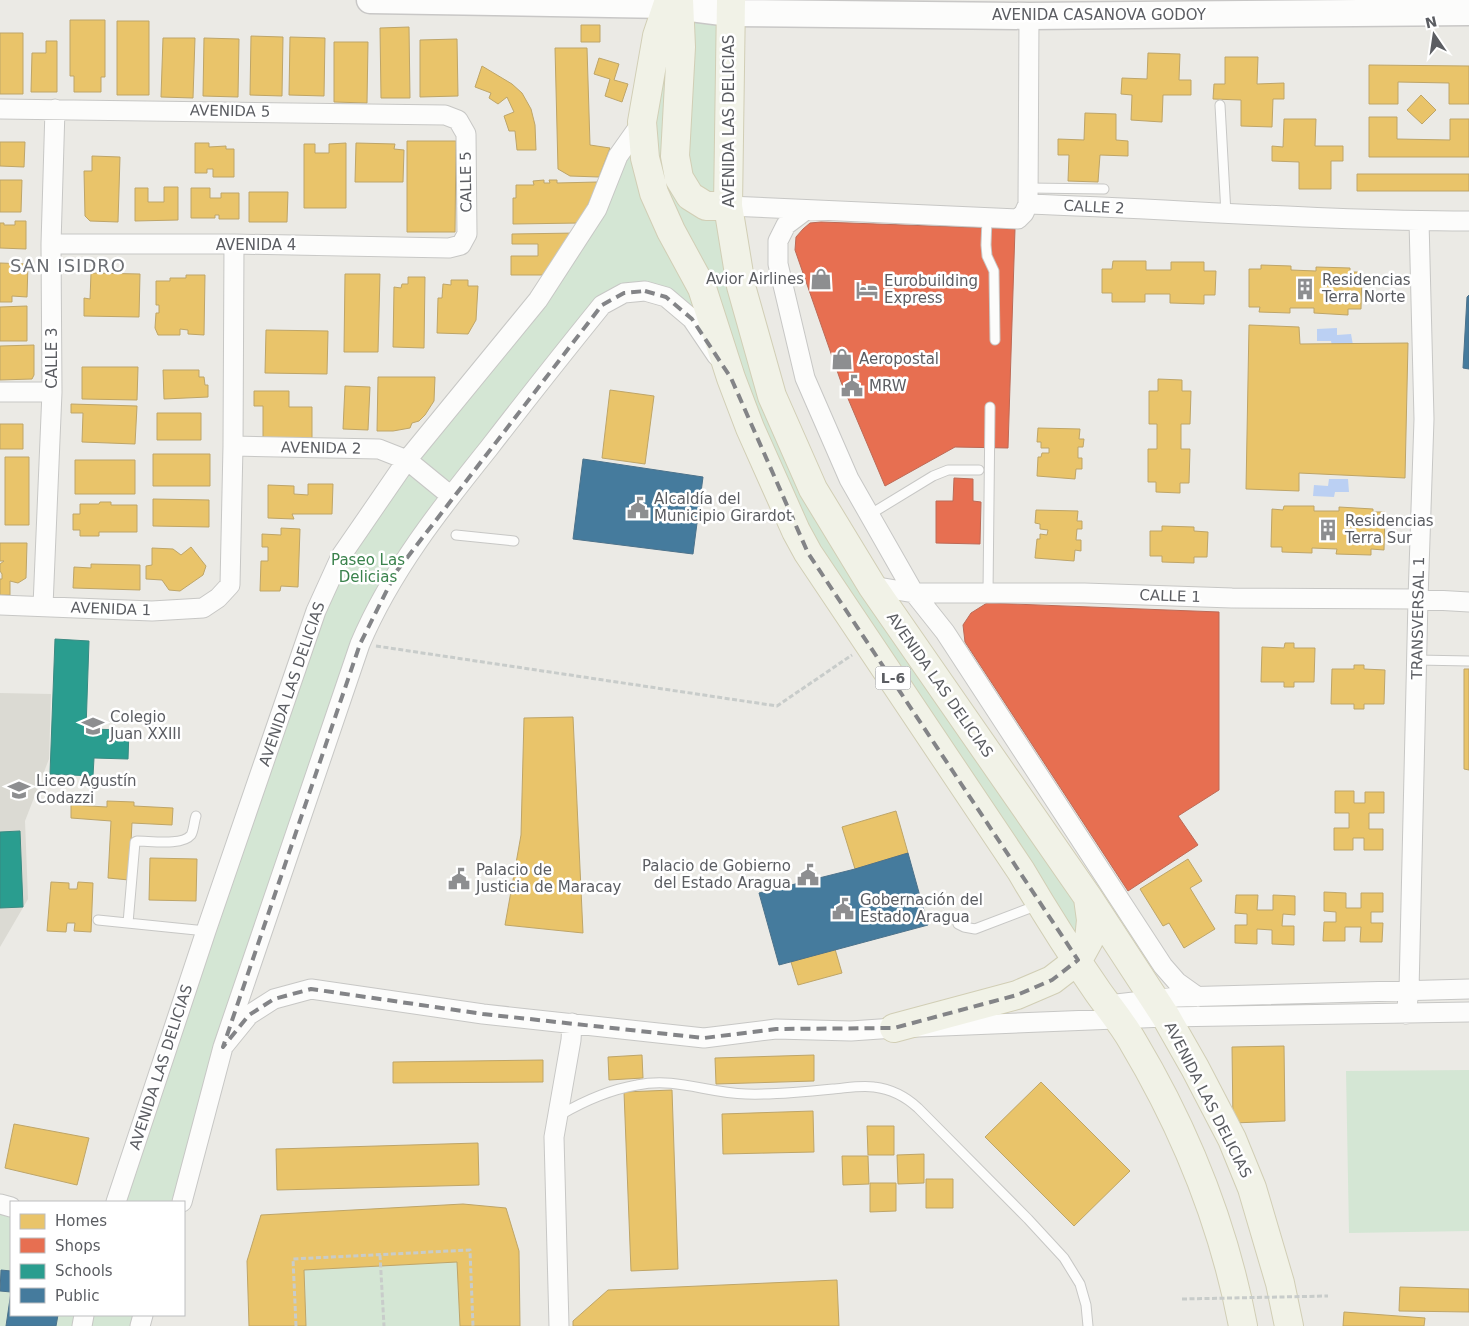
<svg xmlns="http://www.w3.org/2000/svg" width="1469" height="1326" font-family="'DejaVu Sans',sans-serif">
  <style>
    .education { fill: #dbdad3 }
    .green { fill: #d4e6d4 }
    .water { fill: #bbd0f3 }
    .homes { fill: #e9c46a; stroke: #bea568 }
    .shops { fill: #e76f51; stroke: #bd6a56 }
    .schools { fill: #2a9d8f; stroke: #398a82 }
    .public { fill: #457b9d; stroke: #4c728b }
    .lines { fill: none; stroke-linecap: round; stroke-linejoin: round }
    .lane-casing { stroke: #c7c7c5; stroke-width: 11 }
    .street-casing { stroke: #c7c7c5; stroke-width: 21 }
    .secondary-casing { stroke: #c8c7c6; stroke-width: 29 }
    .primary-casing { stroke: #d1ceb5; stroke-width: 30 }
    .path { stroke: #c8ccca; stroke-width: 3; stroke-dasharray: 5 2.5; stroke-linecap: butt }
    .lane { stroke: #fcfcfb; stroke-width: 9 }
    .street { stroke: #fcfcfb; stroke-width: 19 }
    .secondary { stroke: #fcfcfb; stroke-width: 26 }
    .primary { stroke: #f1f2e7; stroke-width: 28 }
    .path-bridge { stroke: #c8ccca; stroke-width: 3; stroke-dasharray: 5 2.5; stroke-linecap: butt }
    .marked { fill: none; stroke: #838487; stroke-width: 4; stroke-dasharray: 10 6; stroke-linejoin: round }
    .labels { text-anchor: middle; stroke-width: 5; stroke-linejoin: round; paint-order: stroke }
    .shield { fill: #fff; stroke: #8c8e91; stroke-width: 1 }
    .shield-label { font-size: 14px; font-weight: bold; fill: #5b5d62 }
    .street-label { font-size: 15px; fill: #5b5d62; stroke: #fff }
    .poi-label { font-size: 15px; fill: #5b5d62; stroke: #fff; text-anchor: start }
    .park-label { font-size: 15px; fill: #3a824c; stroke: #fff }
    .quarter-label { font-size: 18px; letter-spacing: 1px; fill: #6c6f74; stroke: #fff }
  </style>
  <rect width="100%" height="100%" fill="#ebeae5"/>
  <path class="education" d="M0,693L51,694L49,759L25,821L28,899L0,947Z"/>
  <path class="green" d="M667,5L730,13L728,206L813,489L1087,896L1078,960L869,643L731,378L666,297L602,305L376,608L171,1202H113L341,556L538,300L642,122Z
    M1469,1070V1231L1349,1233L1346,1071Z
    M0,1203L11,1206V1315H136L133,1326H0Z
    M457,1262L460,1326H306L304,1270Z"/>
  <path class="water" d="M1337,328V335L1351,334L1353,345L1332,346L1331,341H1317V329Z
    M1329,479H1348L1349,492H1335L1334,497L1313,496L1314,485L1328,486Z"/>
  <path class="homes" d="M70,20H105V77H101V92H74V76H70Z
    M117,21H149V95H117Z
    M581,25H600V42H581Z
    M409,27L410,98H381L380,28Z
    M0,33H23V94H0Z
    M251,36L283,37L282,96L250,95Z
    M290,37L325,38L324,96L289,95Z
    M163,38H195L193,98L161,97Z
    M204,38L239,39L238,97L203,96Z
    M457,39L458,96L420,97V40Z
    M46,41H57V92H31L32,53H46Z
    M334,42H368L367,103L334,102Z
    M555,48H587L590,145L610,148L599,177L570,176L558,169Z
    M1148,53L1180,54L1179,80H1191V95H1163L1162,122L1131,120L1132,95L1121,94L1122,78L1147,79Z
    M1225,57H1258L1257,84L1284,83V99H1273L1272,127L1241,126V100L1213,99L1214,84H1225Z
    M599,58L619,64L614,80L628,84L622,102L605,96L610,79L594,74Z
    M1369,65L1469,66V104H1449V83L1398,82V104H1369Z
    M482,66L512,84L522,93L531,109L535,125L536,150H517L515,131H509L504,116L514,112L507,97L498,104L489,98L491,93L475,87Z
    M1421,95L1436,110L1422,124L1407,110Z
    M1085,113L1116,114V140L1128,141V156L1100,155L1098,182L1068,181L1069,155H1058V139L1084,140Z
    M1369,117H1397V139L1450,140V119H1469V157H1369Z
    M1284,119H1316L1315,146H1343V161H1331V189H1299V162L1272,161V146L1283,147Z
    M407,141H456L455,232H407Z
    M0,142H25L24,167L0,166Z
    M195,143H209V147L226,146V149H234V177H213V169H207V173H195Z
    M346,143V208H304V144H315V153H329V144Z
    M356,143L395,144L394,149L404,150L403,182H355Z
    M92,156L120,157L118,222L90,221L85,216L84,171H92Z
    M1357,174H1469V191H1357Z
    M0,180H22L21,212H0Z
    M544,180V183H550L549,180H557V183L598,182L580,223L513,224V198H516V185H534L533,181Z
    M164,187H178V220L135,221V188H148V202H164Z
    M191,188H210V198H221V193H239V219H219V215H215V218H191Z
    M249,192H288L287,222H249Z
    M15,221H26V249L0,248V223H4V225H15Z
    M577,233L549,275H511V256H538V244H512V234Z
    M1113,261H1146V270H1171V262H1204V271H1216L1215,295H1204V304L1170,303V294H1145V302H1112V293H1102V269H1112Z
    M0,263L28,264L27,297L12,296V302H0Z
    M1261,265L1291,266V270L1316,271V267L1350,268V272H1362L1361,309H1348V315L1314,313V308H1290V313L1259,312L1260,307H1249V269H1261Z
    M91,273L140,274L139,317L84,316V298L90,299Z
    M345,274H380L378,352H344Z
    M186,275H205L204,335L188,334V330L180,329V335H158L155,328L156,313H159V305H156V281H170V278H186Z
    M408,277H425L424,348L393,347L394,287L401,288L402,284H408Z
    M451,280H468V286H478L476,320L468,334L437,333L438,298H442L443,284L451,285Z
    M27,306V341H0V307Z
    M1249,325L1299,327L1300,344L1408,343L1405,478L1299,473V491L1246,489Z
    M266,330L328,331L327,374L265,373Z
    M34,345V375L32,379L0,380V346Z
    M82,367H138L137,400L82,399Z
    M163,370H199V377H204L205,385H208V397L164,399Z
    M378,377H435L434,401L425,415L419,421L412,423L410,428L393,431H377Z
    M1158,379L1182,380V391H1191L1190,424H1181V449H1190L1189,483H1180V493L1156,492V482H1148V449H1157V424H1149V391H1158Z
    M345,386L370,387L368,430L343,429Z
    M610,390L654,396L645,464L602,458Z
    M254,391H289V407H312V439H263V406H254Z
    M71,404L137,406L135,444L82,442L83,413H71Z
    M157,413H201V440H157Z
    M0,424H23V449H0Z
    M1038,428L1080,429L1079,439H1084L1083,447H1078V458H1082V469H1076L1075,479L1037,476L1038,457H1041L1042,453H1049V448H1041V442H1037Z
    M153,454H210V486H153Z
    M5,457H29V525H5Z
    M75,460H135V494H75Z
    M308,484H333L332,514H292L294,519L268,518V485L294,486V494L308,495Z
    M153,499L209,500V527L153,526Z
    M100,502H111V505H137V532H99V536H80V530H73V514H80V504H99Z
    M1284,506H1314V511H1339V507L1373,509V512H1385L1384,550L1371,549V555L1336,554L1337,549L1312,548V553L1282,552V547H1271L1272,509L1283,510Z
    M1036,510L1078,511L1077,521H1082V529H1077L1076,540H1081V551L1075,550L1074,561L1035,558L1037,539H1040V534L1047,535L1048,530L1040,529V524L1035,523Z
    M1162,526L1194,527V531L1208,532L1207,557H1194V563L1162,562V556H1150V531H1162Z
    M281,528L300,529L298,587L281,586L280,591H260L261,561H268V547H262V534L281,535Z
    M0,543H27L26,578L18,583L10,581V595H0V579H2V574L0,571V564L4,561H0Z
    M191,547L206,566L203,575L180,591L169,590L162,580L146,579V566L152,565V548L173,549L181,555Z
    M91,564L140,565V590L73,588L74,567L91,568Z
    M1285,643H1294V648H1315L1314,682H1294V687H1284V682H1261L1262,647L1284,648Z
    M1354,665H1364V669L1385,670L1384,704H1364V709H1354V704H1331L1332,669H1354Z
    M1464,669H1469V770L1464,769Z
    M573,717L583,933L505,925L521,835L524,718Z
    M1335,791H1354V803H1365V792H1384V813H1369V829H1383V850H1364V838H1353V850H1334V828H1349V813H1335Z
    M107,801L134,802V806L173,808L172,825L132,823L129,880L108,878L111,821L71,818V805L107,807Z
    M896,811L908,853L855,869L842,827Z
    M150,858L197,859L196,901L149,900Z
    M1188,859L1202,881L1190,888L1215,929L1184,948L1169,923L1163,926L1140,889Z
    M51,882L69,883V889H77L78,882L93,883L91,932L74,931L75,923H67L66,932L47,931Z
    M1324,892L1346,893V908H1361V893H1383V912H1371V923H1383L1382,942H1360L1361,927H1345V941H1323L1324,922H1336V912L1324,911Z
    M1236,895H1258L1257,910H1273V895L1295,896V915L1283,914L1282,926H1294V945L1272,944V930L1257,929V944L1235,943V925H1247V914L1235,913Z
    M835,949L842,973L798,985L791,962Z
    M1284,1046L1285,1121L1233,1123L1232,1047Z
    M642,1055L643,1078L609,1080L608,1057Z
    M814,1055V1081L716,1084L715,1058Z
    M543,1060V1082L393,1083V1062Z
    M1041,1082L1130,1171L1074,1226L985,1137Z
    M672,1090L678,1269L631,1271L624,1092Z
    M813,1111L814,1152L723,1154L722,1114Z
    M14,1124L89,1138L77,1185L5,1168Z
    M867,1126H894V1155H868Z
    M478,1143L479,1185L277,1190L276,1149Z
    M924,1154V1183L898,1184L897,1155Z
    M842,1156H868L869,1184L843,1185Z
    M926,1179H953V1208H926Z
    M870,1183H896V1211L870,1212Z
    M463,1204L506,1208L519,1251L520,1326H460L457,1262L304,1270L306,1326H249L247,1261L261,1215Z
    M837,1280L839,1326H573V1321L608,1290Z
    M1400,1287L1469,1289V1312L1399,1311Z
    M1344,1312L1425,1318L1424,1326H1343Z"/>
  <path class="shops" d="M821,222L1015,229L1008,448L955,447L885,486L841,382L795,250L796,237L803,229L810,223Z
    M954,478L973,479V501L981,502L980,544L936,543V501H953Z
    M987,603L1219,612V790L1178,816L1198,845L1128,891L965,642L963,625L971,613Z"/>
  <path class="schools" d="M55,639L89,641L86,729L129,730L128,759L94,758L93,776L50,774Z
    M20,831L23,907L0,908V832Z"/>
  <path class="public" d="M1469,295V369L1463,368L1467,297Z
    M583,459L703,477L693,554L573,539Z
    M908,853L928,925L779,965L759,893L855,869Z
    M1,1270L11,1271V1315H58L56,1326H6L11,1292L0,1291Z"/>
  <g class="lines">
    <g class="lane-casing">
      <path id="lane" d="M1220,105L1226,214
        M1029,188L1104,189
        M987,218L986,245L987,256L994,271L995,340
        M869,515L933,476L948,470H979
        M456,535L514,541
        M988,593L990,407
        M1417,660L1469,661
        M98,920L206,931
        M128,923L135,842L137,841C151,841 182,846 191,835C194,830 194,821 196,816
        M958,924L964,927L975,929L1038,905
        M560,1115C584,1101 608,1090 637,1085C676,1077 707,1093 746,1094C774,1095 804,1092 833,1089C846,1088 861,1085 874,1087C891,1089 905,1096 918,1108L1028,1219L1064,1258L1080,1284L1086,1305L1088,1326"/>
    </g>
    <g class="street-casing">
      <path id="street" d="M0,109L445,115L458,120L466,134L467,234L461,245L449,248L234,244H51
        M1028,204L1029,16
        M728,206L1018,219L1024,213L1028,204C1175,209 1322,221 1469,221
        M806,210L786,225L778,241V264L805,378L849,479L914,593L945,632L1163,966L1177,982L1198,997
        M0,392H52
        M233,446L379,449L407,460L451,496
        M872,586L914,593H1084L1232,598L1418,599L1469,602
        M0,605L152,611L203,608L218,598L230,585L233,446L234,244
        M43,606L52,392L51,244L55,109
        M1108,1005L1177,997L1469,989
        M1406,1014L1409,991L1418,599L1424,419L1419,221
        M223,1047L249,1015L274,999L311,989L483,1014L704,1038L776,1029L851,1031L894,1028L1166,1017L1469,1012
        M116,1202L206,931L316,611L341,556L407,460L538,300L597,209L618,156L642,122
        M182,1202L223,1047L360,644C391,571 440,509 489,448C526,400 564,352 602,305L624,293L645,291L666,297L692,319L717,356
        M0,1204L11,1207
        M82,1326L84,1315
        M140,1326L143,1315
        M559,1326L554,1137L571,1040L572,1023"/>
    </g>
    <g class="secondary-casing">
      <path id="secondary" d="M370,0L667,5L730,13L1029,16L1469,12"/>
    </g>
    <g class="primary-casing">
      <path id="primary" d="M669,0L657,36L642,122L645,158L654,193L671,231L702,288L731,378L750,428L796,531L808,553L1021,871C1045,912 1071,953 1098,992C1110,1009 1123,1024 1133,1042C1185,1129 1224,1226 1243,1326
        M679,0L681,47L675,156L679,178L690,196L706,206H728
        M731,0L728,206L741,286L772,396L813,489L872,586L1087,896L1166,1017L1195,1068L1232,1139L1252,1188L1280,1283L1289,1326
        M894,1028L1017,995L1052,980L1078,960L1089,940L1091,920L1088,898"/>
    </g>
    <path class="path" d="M376,646L777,706L852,655
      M380,1255L384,1326
      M296,1326L293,1259L470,1250L473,1326"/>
    <use href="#lane" class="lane"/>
    <use href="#street" class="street"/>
    <use href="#secondary" class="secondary"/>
    <use href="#primary" class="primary"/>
    <path class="path-bridge" d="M1182,1299L1328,1296"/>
  </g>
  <path class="marked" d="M645,291L666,297L692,319L731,378L808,553L1078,960L1052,980L1017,995L894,1028L776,1029L704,1038L483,1014L311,989L274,999L249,1015L223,1047L360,644L396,572L602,305L624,293Z"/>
  <defs>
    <g id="shop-bare" transform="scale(1.725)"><path d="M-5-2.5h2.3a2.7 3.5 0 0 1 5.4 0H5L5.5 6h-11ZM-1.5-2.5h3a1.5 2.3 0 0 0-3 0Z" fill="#8d8e90" stroke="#fff" stroke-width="2.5" paint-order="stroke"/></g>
    <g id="building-bare" transform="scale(1.725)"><path d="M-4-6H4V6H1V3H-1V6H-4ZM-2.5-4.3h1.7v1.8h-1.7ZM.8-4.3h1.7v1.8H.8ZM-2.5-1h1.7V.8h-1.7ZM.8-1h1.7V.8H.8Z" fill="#8d8e90" stroke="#fff" stroke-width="2.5" paint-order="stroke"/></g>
    <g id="hotel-bare" transform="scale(1.725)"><path d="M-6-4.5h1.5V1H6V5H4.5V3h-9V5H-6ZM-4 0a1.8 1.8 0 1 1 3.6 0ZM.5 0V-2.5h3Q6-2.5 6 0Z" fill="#8d8e90" stroke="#fff" stroke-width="2.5" paint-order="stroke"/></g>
    <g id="civic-bare" transform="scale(1.725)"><path d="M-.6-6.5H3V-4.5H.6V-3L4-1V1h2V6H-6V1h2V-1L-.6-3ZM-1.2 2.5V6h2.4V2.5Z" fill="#8d8e90" stroke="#fff" stroke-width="2.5" paint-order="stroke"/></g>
    <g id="school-bare" transform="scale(1.725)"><path d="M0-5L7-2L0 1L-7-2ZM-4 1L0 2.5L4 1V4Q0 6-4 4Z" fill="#8d8e90" stroke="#fff" stroke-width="2.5" paint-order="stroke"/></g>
  </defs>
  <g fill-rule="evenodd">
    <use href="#shop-bare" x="821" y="279"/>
    <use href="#building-bare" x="1305" y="289"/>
    <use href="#hotel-bare" x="867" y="290"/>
    <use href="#shop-bare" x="842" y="359"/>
    <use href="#civic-bare" x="852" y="386"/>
    <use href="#civic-bare" x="638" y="508"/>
    <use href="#building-bare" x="1328" y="530"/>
    <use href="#school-bare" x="93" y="726"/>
    <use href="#school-bare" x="19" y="790"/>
    <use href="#civic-bare" x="808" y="875"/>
    <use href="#civic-bare" x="459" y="879"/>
    <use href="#civic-bare" x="843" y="909"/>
  </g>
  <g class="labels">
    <rect class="shield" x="875.5" y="666.5" width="35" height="23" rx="4"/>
    <g class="shield-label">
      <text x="893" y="683">L-6</text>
    </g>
    <g class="street-label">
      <text x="1099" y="20">AVENIDA CASANOVA GODOY</text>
      <text transform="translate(230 111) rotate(1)" y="5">AVENIDA 5</text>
      <text transform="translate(729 121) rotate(-90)" y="5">AVENIDA LAS DELICIAS</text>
      <text transform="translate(466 182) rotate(-91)" y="5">CALLE 5</text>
      <text transform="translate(1094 207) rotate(3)" y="5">CALLE 2</text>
      <text x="256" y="250">AVENIDA 4</text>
      <text transform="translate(52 358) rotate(-90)" y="5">CALLE 3</text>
      <text transform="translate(321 448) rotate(1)" y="5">AVENIDA 2</text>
      <text transform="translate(1170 596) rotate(2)" y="5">CALLE 1</text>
      <text transform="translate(111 609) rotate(2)" y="5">AVENIDA 1</text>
      <text transform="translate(1418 618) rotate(-89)" y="5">TRANSVERSAL 1</text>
      <text transform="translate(292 684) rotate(-71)" y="5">AVENIDA LAS DELICIAS</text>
      <text transform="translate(940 685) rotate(55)" y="5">AVENIDA LAS DELICIAS</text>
      <text transform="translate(161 1067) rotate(-72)" y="5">AVENIDA LAS DELICIAS</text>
      <text transform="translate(1208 1100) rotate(63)" y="5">AVENIDA LAS DELICIAS</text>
    </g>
    <g class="poi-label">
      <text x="804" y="284" text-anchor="end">Avior Airlines</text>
      <text x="1322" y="285">Residencias<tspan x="1322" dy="17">Terra Norte</tspan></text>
      <text x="884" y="286">Eurobuilding<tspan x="884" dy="17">Express</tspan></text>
      <text x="859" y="364">Aeropostal</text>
      <text x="869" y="391">MRW</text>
      <text x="654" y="504">Alcaldía del<tspan x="654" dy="17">Municipio Girardot</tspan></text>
      <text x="1345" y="526">Residencias<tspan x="1345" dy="17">Terra Sur</tspan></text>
      <text x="110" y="722">Colegio<tspan x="110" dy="17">Juan XXIII</tspan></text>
      <text x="36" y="786">Liceo Agustín<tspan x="36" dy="17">Codazzi</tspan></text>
      <text x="791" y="871" text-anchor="end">Palacio de Gobierno<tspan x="791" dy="17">del Estado Aragua</tspan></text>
      <text x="476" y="875">Palacio de<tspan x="476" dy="17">Justicia de Maracay</tspan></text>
      <text x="860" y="905">Gobernación del<tspan x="860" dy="17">Estado Aragua</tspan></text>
    </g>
    <g class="park-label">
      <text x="368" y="565">Paseo Las<tspan x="368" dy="17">Delicias</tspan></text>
    </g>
    <g class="quarter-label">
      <text x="68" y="272">SAN ISIDRO</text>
    </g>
  </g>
  <rect x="10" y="1201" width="175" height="115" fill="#ffffff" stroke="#bdbec0"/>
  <rect x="20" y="1214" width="25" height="15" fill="#e9c46a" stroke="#bdbec0"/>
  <text x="55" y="1226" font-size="15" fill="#5b5d62">Homes</text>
  <rect x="20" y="1238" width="25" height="15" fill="#e76f51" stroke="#bdbec0"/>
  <text x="55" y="1251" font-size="15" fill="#5b5d62">Shops</text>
  <rect x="20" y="1264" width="25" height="15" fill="#2a9d8f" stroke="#bdbec0"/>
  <text x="55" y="1276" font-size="15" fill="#5b5d62">Schools</text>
  <rect x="20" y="1288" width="25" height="15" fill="#457b9d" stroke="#bdbec0"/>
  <text x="55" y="1301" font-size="15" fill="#5b5d62">Public</text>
  <g transform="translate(1434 35) rotate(347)" stroke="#ffffff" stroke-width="4" paint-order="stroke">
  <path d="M0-4L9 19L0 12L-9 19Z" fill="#5b5d62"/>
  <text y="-8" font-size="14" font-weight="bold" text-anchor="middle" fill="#5b5d62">N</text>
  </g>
</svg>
